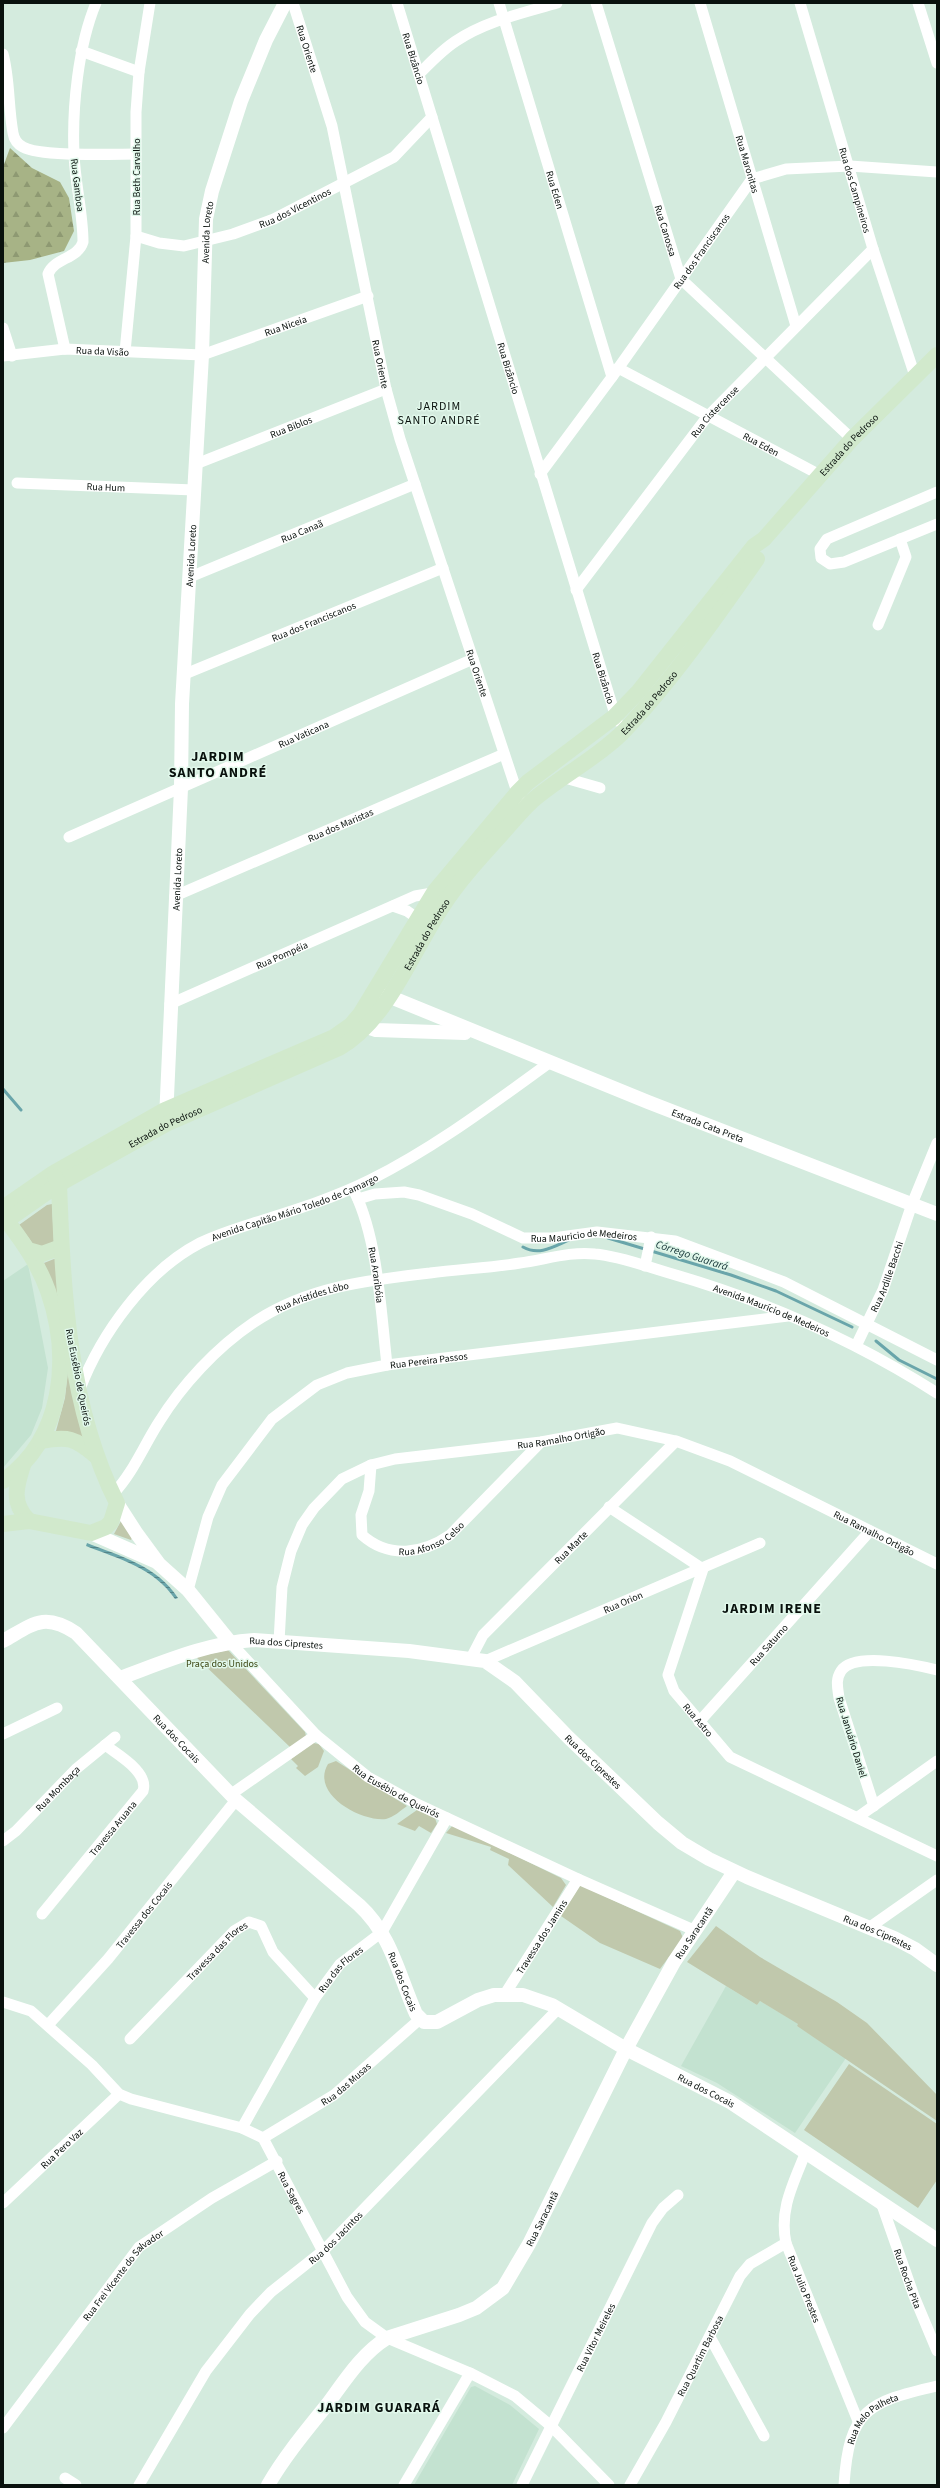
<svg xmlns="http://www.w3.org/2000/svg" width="940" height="2488" font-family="'Source Sans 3',sans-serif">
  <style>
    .built { fill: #c3e2d0 }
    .green { fill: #c0c8ac }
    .forest { fill: url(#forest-firs) }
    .water { fill: url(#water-rules) }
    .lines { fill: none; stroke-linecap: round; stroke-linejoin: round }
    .stream { stroke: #69a5aa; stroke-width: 3 }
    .minor { stroke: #fff; stroke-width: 11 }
    .tertiary { stroke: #fff; stroke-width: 14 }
    .secondary { stroke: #d1e9cc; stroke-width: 16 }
    .labels { text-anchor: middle; stroke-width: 3; stroke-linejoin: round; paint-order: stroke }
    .street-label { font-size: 10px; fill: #09110d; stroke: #e1f8eb }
    .park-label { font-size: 10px; fill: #39430f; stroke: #e1f8eb }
    .water-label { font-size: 11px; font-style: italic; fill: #133235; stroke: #e1f8eb }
    .quarter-label { font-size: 12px; letter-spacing: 1px; fill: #09110d; stroke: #e1f8eb }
    .district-label { font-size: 14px; font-weight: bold; letter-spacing: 1px; fill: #09110d; stroke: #e1f8eb }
  </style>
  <defs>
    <pattern id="forest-firs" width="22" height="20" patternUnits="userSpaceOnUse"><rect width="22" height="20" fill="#a7b386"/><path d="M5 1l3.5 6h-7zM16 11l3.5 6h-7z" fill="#8e9972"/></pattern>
    <pattern id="water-rules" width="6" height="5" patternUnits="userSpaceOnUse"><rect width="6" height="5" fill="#69a5aa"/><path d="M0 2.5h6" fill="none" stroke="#558589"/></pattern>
  </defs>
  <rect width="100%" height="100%" fill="#d4ebde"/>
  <path class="built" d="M28,1264L48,1368L42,1408L31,1435L3,1468V1281Z
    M726,1986L757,2005L760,2001L799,2024L797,2026L846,2058L795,2133L717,2083L681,2066Z
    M475,2386L510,2405L539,2429L512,2485H414L471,2387Z"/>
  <path class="green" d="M52,1204L54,1243L36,1248L19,1225L47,1205Z
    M54,1259H55L83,1437L56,1431L65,1398L68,1370L44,1263Z
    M121,1521L132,1538L131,1540L114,1534Z
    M228,1650L305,1732L306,1736L291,1748L196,1657Z
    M313,1743L319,1744L324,1751L318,1767L305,1776L296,1768L298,1766L291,1759Z
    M336,1761L407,1806C400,1811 394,1817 386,1819C361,1822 310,1794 328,1764Z
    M417,1810L435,1818L437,1824L431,1833L419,1826L415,1831L397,1824Z
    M453,1825L561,1878L566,1885L553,1907L508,1865L509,1859L490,1850L491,1847L446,1833Z
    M580,1885L680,1931L683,1938L660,1969L600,1943L561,1916Z
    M716,1926L760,1957L837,2002L867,2023L937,2095V2121L797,2026L798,2024L760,2001L757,2005L687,1962Z
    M849,2064L937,2124V2180L918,2208L804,2130Z"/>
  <path class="forest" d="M10,148L32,168L60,182L69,198L74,231L64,251L30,260L3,263V167Z"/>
  <path class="water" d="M87,1543C120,1556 158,1566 178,1598L175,1599C154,1568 119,1559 86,1546Z"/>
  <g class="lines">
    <path class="stream" d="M3,1089L21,1110
      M608,1238L731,1275L776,1291L852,1327
      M523,1247C539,1256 553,1247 569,1240
      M876,1341L899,1360L937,1379"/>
    <g class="minor">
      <path id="s1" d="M293,3L332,126L386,389L400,439L519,798"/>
      <path id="s2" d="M397,3L617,721"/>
      <path id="s3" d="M499,3L612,377"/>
      <path id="s4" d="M596,3L681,279L852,439"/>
      <path id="s5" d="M700,3L796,326"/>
      <path id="s6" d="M800,3L873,249L915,376"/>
      <path d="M918,3L937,63"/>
      <path d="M81,51L139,72"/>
      <path d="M3,54C10,80 8,106 13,133C14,139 17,144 23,147C40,157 113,154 136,154"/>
      <path d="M419,74C431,62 442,50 456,41C486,21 523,13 557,3"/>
      <path id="s7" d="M136,236L159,243L184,246L233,234L274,219L394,157L432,117"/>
      <path d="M3,328L12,356"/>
      <path d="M65,349L48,274C54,258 78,259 83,242C83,213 75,183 74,154C72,108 78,46 96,3"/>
      <path d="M125,352L136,236V112L139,72L150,3"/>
      <path id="s8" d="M3,356L65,349L202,355L368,296"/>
      <path id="s9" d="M618,368L820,475"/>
      <path id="s10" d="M196,464L386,389"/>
      <path id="s11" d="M540,474L612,377L752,179L786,169L850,166L937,172"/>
      <path id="s12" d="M17,483L194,490"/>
      <path d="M937,492L827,539L820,549L821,558L830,564L844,562L937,524"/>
      <path id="s13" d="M190,577L415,484"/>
      <path id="s14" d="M576,590L707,417L873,249"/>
      <path d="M878,625L906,557L900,539"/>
      <path id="s15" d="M185,674L443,568"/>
      <path d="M565,778L600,788"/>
      <path id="s16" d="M69,837L473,659"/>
      <path id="s17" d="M175,896L504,754"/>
      <path d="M393,906L407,911L424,923"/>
      <path id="s18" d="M170,1004L415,896L438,892"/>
      <path id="s19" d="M355,1193C378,1240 381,1313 387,1365"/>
      <path id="s20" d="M358,1199L375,1194L404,1192L419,1195L472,1214L523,1238H553L597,1232L675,1241L784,1282L937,1360"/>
      <path d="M645,1266L651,1237"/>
      <path id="s21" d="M856,1346L883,1290L912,1204L937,1143"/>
      <path id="s22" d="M80,1389C101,1334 146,1271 200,1243C218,1234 238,1228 257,1222C295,1210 334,1198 370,1180C434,1148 491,1105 549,1063"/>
      <path id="s23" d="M371,1465L369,1491L361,1515L362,1535C389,1559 423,1554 450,1535L541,1442"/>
      <path id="s24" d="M113,1494C133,1473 143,1447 159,1422C182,1385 216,1348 253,1323C306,1287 368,1280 430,1273C459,1269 490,1268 520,1263C544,1260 570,1251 595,1254C619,1256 645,1266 669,1273C763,1300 854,1340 937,1393"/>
      <path id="s25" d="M609,1507L703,1569L668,1675L674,1691L730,1757L937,1856"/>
      <path id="s26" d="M188,1590L208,1517L222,1485L272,1419L317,1385L347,1373L387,1365L788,1316"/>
      <path id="s27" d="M230,1642L316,1735L368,1777L417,1804L578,1879L696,1931"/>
      <path id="s28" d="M279,1642L282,1587L291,1551L302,1525L314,1508L342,1479L371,1465L395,1459L541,1442L617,1428L676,1441L730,1461L937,1564"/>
      <path id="s29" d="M471,1658L483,1635L676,1441"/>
      <path id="s30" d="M485,1661L760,1543"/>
      <path id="s31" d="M699,1722L870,1531"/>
      <path d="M3,1734L57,1708"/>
      <path d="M230,1795L316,1735"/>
      <path d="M874,1806L839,1698C838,1689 835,1680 841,1671C854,1651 917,1665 937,1670"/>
      <path d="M858,1817L937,1761"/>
      <path id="s32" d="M3,1841L16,1831L76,1769L115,1737"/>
      <path id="s33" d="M42,1914L143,1791C149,1772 118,1755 105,1745"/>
      <path d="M870,1927L937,1880"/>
      <path id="s34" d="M505,1994L578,1879"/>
      <path id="s35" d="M3,2002L31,2011L92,2065L119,2094L131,2099L242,2128L263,2138L347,2297L365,2322L387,2338L470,2373L515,2396L551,2426L609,2485"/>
      <path id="s36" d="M48,2025L108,1959L236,1800"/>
      <path id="s37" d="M130,2039L234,1931L249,1922L261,1926L273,1952L315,1998"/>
      <path id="s38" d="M242,2128L315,1998L340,1964L382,1932L447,1818"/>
      <path id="s39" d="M263,2138L334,2095L420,2019"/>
      <path id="s40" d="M805,2154C793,2184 779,2210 786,2243L858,2421"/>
      <path id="s41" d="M3,2203L119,2094"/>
      <path id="s42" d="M882,2205L914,2296L937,2351"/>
      <path d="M710,2337L764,2436"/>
      <path id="s43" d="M3,2428L139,2247L212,2198L277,2161"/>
      <path d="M65,2478L76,2485"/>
      <path id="s44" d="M139,2485L206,2371L250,2314L271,2292L324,2250L558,2009"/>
      <path d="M404,2485L470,2373"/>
      <path id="s45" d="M522,2485L652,2223L663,2208L678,2195"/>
      <path id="s46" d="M630,2485L666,2422L740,2276L750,2264L786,2243"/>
      <path id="s47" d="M844,2485C849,2409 868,2402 937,2386"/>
    </g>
    <g class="tertiary">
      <path id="s48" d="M378,995L388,996L648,1102L937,1214"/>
      <path d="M362,1017L367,1027L376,1030L465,1033"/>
      <path id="s49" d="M166,1119L181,788L182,704L202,355L206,219L212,191L241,101L266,40L285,3"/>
      <path d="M117,1503L137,1534L159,1564L188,1590L230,1642"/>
      <path d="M91,1533L157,1562"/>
      <path id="s50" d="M3,1641C33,1624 44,1612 76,1633L236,1800L359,1905C391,1934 399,1976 416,2014L424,2022H437L478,2000L494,1995H523L552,2005L626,2049L730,2102L937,2240"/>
      <path id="s51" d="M120,1678C164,1662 207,1643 254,1640L409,1651L485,1661L515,1682L568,1737L658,1823L682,1843L709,1859L747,1877L894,1938L915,1949L937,1965"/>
      <path id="s52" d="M268,2485C285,2456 305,2432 326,2406C344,2382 361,2354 387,2338L459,2315L476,2308L503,2288L529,2244L626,2049L674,1962L734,1872"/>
    </g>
    <g class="secondary">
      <path id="s53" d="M3,1208L52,1174L165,1110L334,1037L351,1025L361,1013L435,891L517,793L528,782L614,717L639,691L754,546L764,539L852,439L937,355"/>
      <path d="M3,1216C21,1239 38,1263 48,1291C71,1357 64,1438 3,1481"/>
      <path id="s54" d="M3,1223L59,1184L166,1124L339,1048C387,1021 412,952 442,907C458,882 479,859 499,837C510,825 520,812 532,801C561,776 596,759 623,732C671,682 717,616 757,559"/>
      <path d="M28,1250L42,1254L61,1247"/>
      <path d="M41,1441C68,1436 75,1438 96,1456"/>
      <path d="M23,1465C16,1487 11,1503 29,1521"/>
      <path d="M3,1524L29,1521L91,1533L106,1527L111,1522L117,1503C68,1406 63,1291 59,1184L55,1177"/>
    </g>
  </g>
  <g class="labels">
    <g class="street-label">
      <text dy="4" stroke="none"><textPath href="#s1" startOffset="48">Rua Oriente</textPath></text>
      <text dy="4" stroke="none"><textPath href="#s2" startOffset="58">Rua Bizâncio</textPath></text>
      <text dy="4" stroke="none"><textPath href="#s5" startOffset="168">Rua Maronitas</textPath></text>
      <text transform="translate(136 177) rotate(-90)" y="4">Rua Beth Carvalho</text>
      <text transform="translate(78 185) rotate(83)" y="4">Rua Gamboa</text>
      <text dy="4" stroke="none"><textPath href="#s3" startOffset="195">Rua Eden</textPath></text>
      <text dy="4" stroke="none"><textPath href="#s6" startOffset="195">Rua dos Campineiros</textPath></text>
      <text dy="4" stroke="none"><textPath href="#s7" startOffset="167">Rua dos Vicentinos</textPath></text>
      <text dy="4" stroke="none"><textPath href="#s4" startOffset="238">Rua Canossa</textPath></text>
      <text dy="4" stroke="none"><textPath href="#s49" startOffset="888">Avenida Loreto</textPath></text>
      <text dy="4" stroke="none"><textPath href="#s11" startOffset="275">Rua dos Franciscanos</textPath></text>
      <text dy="4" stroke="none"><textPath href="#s8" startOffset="288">Rua Niceia</textPath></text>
      <text dy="4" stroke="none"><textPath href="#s8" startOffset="100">Rua da Visão</textPath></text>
      <text dy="4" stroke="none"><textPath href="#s1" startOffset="372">Rua Oriente</textPath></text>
      <text dy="4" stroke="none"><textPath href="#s2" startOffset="382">Rua Bizâncio</textPath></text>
      <text dy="4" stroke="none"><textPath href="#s14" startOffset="226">Rua Cistercense</textPath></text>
      <text dy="4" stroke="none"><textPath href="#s10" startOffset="102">Rua Biblos</textPath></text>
      <text dy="4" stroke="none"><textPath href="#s9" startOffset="162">Rua Eden</textPath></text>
      <text dy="4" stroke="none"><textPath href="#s53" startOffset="1164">Estrada do Pedroso</textPath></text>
      <text dy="4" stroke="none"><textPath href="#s12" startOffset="89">Rua Hum</textPath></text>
      <text dy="4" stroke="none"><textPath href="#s13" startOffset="121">Rua Canaã</textPath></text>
      <text dy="4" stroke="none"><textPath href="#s49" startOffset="564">Avenida Loreto</textPath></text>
      <text dy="4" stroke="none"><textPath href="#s15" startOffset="139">Rua dos Franciscanos</textPath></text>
      <text dy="4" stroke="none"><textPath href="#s1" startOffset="696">Rua Oriente</textPath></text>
      <text dy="4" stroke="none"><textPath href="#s2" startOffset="706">Rua Bizâncio</textPath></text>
      <text dy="4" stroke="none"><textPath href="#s54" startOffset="849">Estrada do Pedroso</textPath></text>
      <text dy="4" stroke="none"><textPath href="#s16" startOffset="256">Rua Vaticana</textPath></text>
      <text dy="4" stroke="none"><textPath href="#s17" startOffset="180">Rua dos Maristas</textPath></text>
      <text dy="4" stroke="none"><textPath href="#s49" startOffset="240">Avenida Loreto</textPath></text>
      <text dy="4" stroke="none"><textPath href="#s54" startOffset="525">Estrada do Pedroso</textPath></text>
      <text dy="4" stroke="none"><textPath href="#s18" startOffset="122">Rua Pompéia</textPath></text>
      <text dy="4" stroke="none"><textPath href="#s48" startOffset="355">Estrada Cata Preta</textPath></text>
      <text dy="4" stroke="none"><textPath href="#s54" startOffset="189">Estrada do Pedroso</textPath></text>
      <text dy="4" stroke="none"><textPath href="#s22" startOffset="294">Avenida Capitão Mário Toledo de Camargo</textPath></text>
      <text dy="4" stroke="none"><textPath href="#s20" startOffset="236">Rua Mauricio de Medeiros</textPath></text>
      <text dy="4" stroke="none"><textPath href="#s19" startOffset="85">Rua Araribóia</textPath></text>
      <text dy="4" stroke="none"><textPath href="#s21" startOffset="76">Rua Ardille Bacchi</textPath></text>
      <text dy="4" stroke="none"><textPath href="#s24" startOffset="288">Rua Aristídes Lôbo</textPath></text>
      <text dy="4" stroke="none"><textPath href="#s24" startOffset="761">Avenida Maurício de Medeiros</textPath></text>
      <text dy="4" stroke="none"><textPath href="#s26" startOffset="365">Rua Pereira Passos</textPath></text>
      <text transform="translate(79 1377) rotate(79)" y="4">Rua Eusébio de Queirós</text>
      <text dy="4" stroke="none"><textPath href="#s28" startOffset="406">Rua Ramalho Ortigão</textPath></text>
      <text dy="4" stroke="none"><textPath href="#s28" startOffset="742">Rua Ramalho Ortigão</textPath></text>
      <text dy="4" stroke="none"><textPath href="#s23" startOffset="148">Rua Afonso Celso</textPath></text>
      <text dy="4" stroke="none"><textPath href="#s29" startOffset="150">Rua Marte</textPath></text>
      <text dy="4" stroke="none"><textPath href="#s30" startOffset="150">Rua Orion</textPath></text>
      <text dy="4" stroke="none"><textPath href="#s51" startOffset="172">Rua dos Ciprestes</textPath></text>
      <text dy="4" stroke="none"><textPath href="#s31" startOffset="104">Rua Saturno</textPath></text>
      <text dy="4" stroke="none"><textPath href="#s25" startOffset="279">Rua Astro</textPath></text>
      <text transform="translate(852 1737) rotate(73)" y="4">Rua Januário Daniel</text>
      <text dy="4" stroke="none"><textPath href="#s50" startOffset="226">Rua dos Cocais</textPath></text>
      <text dy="4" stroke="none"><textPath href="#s51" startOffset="520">Rua dos Ciprestes</textPath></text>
      <text dy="4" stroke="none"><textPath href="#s32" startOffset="76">Rua Mombaça</textPath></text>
      <text dy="4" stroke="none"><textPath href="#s27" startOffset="225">Rua Eusébio de Queirós</textPath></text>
      <text dy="4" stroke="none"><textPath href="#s33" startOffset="111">Travessa Aruana</textPath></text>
      <text dy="4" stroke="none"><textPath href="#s36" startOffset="146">Travessa dos Cocais</textPath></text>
      <text dy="4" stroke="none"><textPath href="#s51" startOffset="856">Rua dos Ciprestes</textPath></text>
      <text dy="4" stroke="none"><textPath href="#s52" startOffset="721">Rua Saracantã</textPath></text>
      <text dy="4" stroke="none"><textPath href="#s34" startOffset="68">Travessa dos Jamins</textPath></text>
      <text dy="4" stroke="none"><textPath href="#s37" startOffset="124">Travessa das Flores</textPath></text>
      <text dy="4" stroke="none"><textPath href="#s38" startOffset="188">Rua das Flores</textPath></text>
      <text dy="4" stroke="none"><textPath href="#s50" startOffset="562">Rua dos Cocais</textPath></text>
      <text dy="4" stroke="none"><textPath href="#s39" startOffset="99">Rua das Musas</textPath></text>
      <text dy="4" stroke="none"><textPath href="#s50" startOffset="921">Rua dos Cocais</textPath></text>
      <text dy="4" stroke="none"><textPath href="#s41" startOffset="80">Rua Pero Vaz</textPath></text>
      <text dy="4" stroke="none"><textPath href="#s35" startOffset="363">Rua Sagres</textPath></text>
      <text dy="4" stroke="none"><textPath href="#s52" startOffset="397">Rua Saracantã</textPath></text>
      <text dy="4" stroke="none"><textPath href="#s44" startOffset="319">Rua dos Jacintos</textPath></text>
      <text dy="4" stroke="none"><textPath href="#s43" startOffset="195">Rua Frei Vicente do Salvador</textPath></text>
      <text dy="4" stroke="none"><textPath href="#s42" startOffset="78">Rua Rocha Pita</textPath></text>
      <text dy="4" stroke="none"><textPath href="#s40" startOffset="142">Rua Julio Prestes</textPath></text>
      <text dy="4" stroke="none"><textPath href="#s45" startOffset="165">Rua Vitor Meireles</textPath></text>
      <text dy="4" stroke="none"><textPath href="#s46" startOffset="147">Rua Quartim Barbosa</textPath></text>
      <text dy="4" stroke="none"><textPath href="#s47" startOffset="77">Rua Melo Palheta</textPath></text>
    </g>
    <g class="park-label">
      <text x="222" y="1667">Praça dos Unidos</text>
    </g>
    <g class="water-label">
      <text transform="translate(692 1255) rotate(18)" y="4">Córrego Guarará</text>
    </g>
    <g class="quarter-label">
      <text x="439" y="410">JARDIM<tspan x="439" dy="14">SANTO ANDRÉ</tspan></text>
    </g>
    <g class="district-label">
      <text x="218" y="761">JARDIM<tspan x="218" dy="16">SANTO ANDRÉ</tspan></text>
      <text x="772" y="1613">JARDIM IRENE</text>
      <text x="379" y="2412">JARDIM GUARARÁ</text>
    </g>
  </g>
  <rect width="940" height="2488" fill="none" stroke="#09110d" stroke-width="8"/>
</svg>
